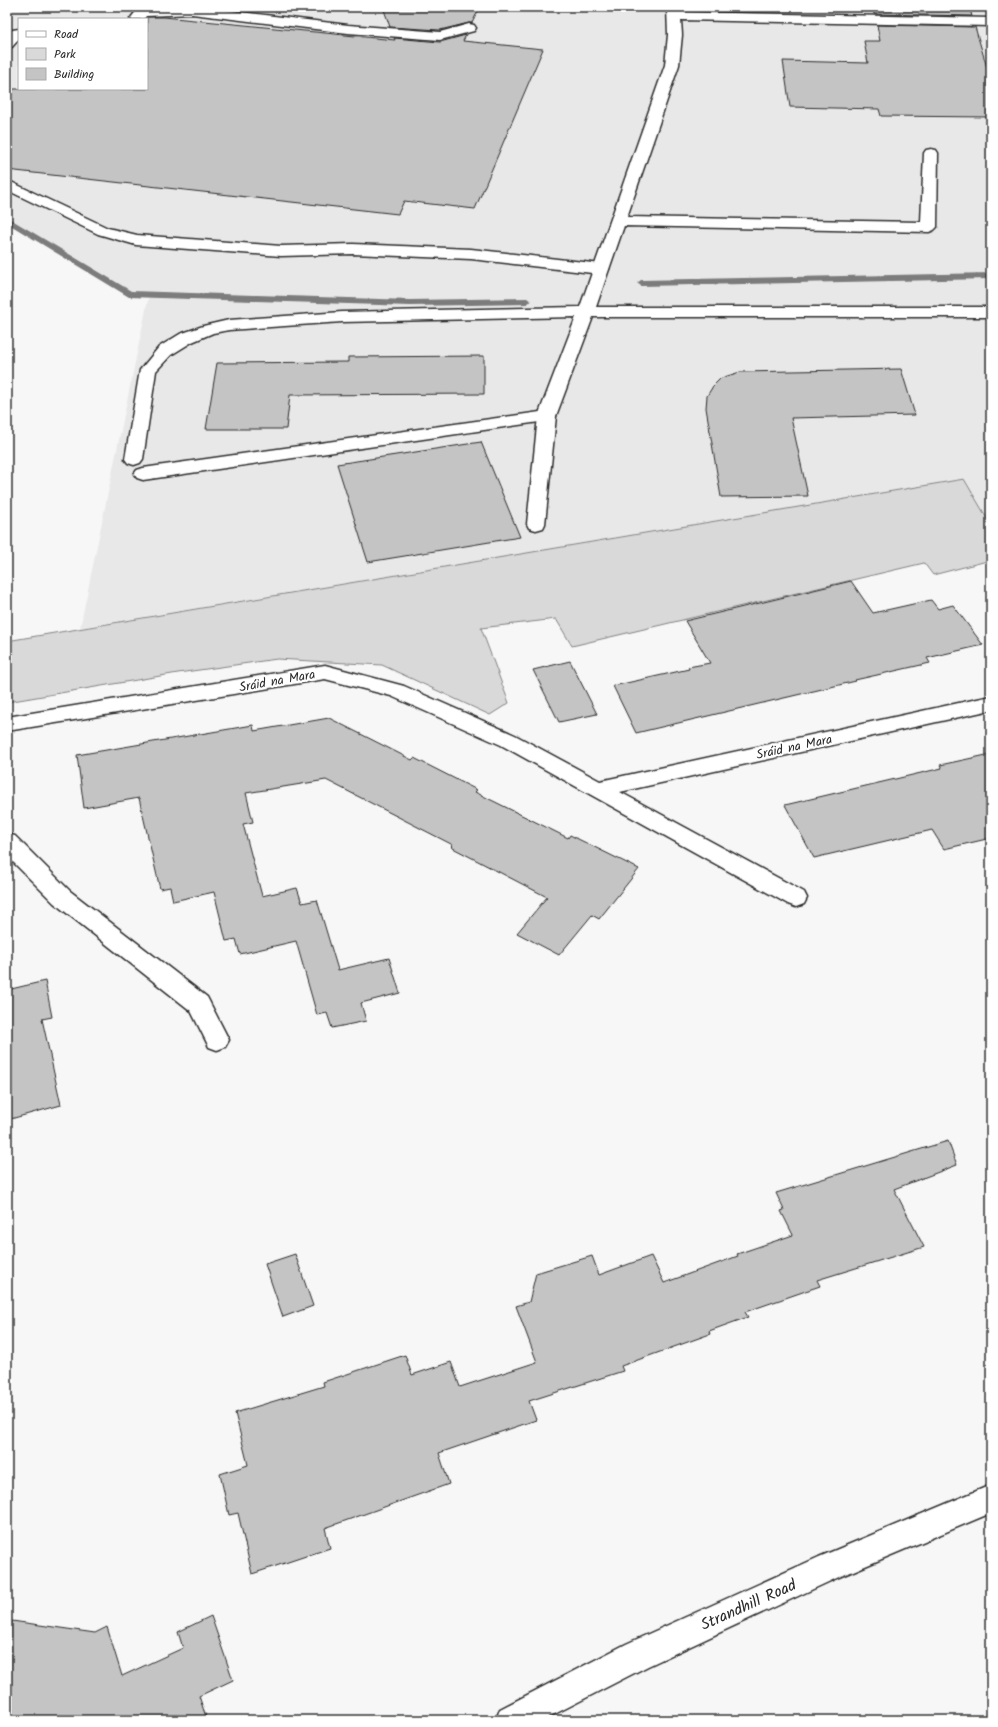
<svg xmlns="http://www.w3.org/2000/svg" width="998" height="1727" font-family="Kalam,sans-serif">
  <style>
    .built { fill: #e8e8e8; fill-rule: evenodd }
    .green { fill: #d9d9d9; stroke: #828282 }
    .lines { fill: none; stroke-linecap: round; stroke-linejoin: round }
    .stream { fill: #7b7b7b; fill-rule: evenodd }
    .building { fill: #c4c4c4; stroke: #2b2b2b }
    .lane-casing { stroke: #2b2b2b; stroke-width: 3 }
    .street-casing { stroke: #2b2b2b; stroke-width: 3 }
    .secondary-casing { stroke: #2b2b2b; stroke-width: 3 }
    .lane { fill: #fff; fill-rule: evenodd }
    .street { fill: #fff; fill-rule: evenodd }
    .secondary { fill: #fff; fill-rule: evenodd }
    .labels { text-anchor: middle; stroke-width: 4; stroke-linejoin: round; paint-order: stroke }
    .street-label { font-size: 13px; fill: #2b2b2b; stroke: #fff }
    .near-street-label { font-size: 16px; fill: #2b2b2b; stroke: #fff }
  </style>
  <rect width="100%" height="100%" fill="#f7f7f7"/>
  <filter id="ink" filterUnits="userSpaceOnUse"><feTurbulence type="fractalNoise" baseFrequency=".025" numOctaves="2"/><feDisplacementMap in="SourceGraphic" scale="8" xChannelSelector="R" yChannelSelector="G"/><feConvolveMatrix kernelMatrix="1 2 1 2 8 2 1 2 1" color-interpolation-filters="sRGB"/></filter>
  <g filter="url(#ink)">
    <path class="built" d="M7,7H991V525L964,479L80,628L149,295L129,294L7,219ZM19,19H147V89H19Z"/>
    <path class="green" d="M964,479L991,525V560L933,575L924,563L572,646L556,619L481,628L509,703L490,715L382,665L277,659L178,673L7,702V641Z"/>
    <g class="lines">
      <path class="stream" d="M7,217L131,291L410,300L527,298L531,301L527,304L410,306L129,297L7,223Z
        M991,273V279L641,286L637,283L641,280Z"/>
    </g>
    <path class="building" d="M383,7H480L472,23H469L440,30L390,27Z
      M873,7H969L972,16L874,14Z
      M147,17H164L395,40L394,38L440,42L466,35L463,41L543,49L475,209L404,201L398,214L7,170V89H147Z
      M877,25L975,27L991,81V117L881,116L879,109L790,107L783,61L868,63L864,41H880Z
      M484,356V394L290,395L286,429H206L217,363L348,362V357Z
      M901,369L915,415L791,418L808,496L721,497L706,408L707,396L713,386L721,378L740,372Z
      M481,442L520,537L368,562L337,464Z
      M851,581L873,613L931,600L938,609L953,605L983,645L927,658L930,663L855,680L856,681L636,733L613,686L689,669L688,667L710,663L685,621Z
      M570,661L597,714L559,722L533,670Z
      M329,718L412,760L414,758L477,790L475,792L568,838L570,835L639,869L599,919L592,915L559,955L517,933L547,897L451,847L453,845L326,780L246,793L253,822L243,824L262,896L297,888L302,903L317,900L338,970L389,958L400,993L361,1003L366,1021L332,1028L327,1013L317,1015L296,941L240,954L236,939L226,941L214,892L173,901L170,887L160,889L139,798L84,808L77,755L253,725L254,731Z
      M991,754V838L944,849L932,830L814,858L785,805L942,768L940,765Z
      M45,981L52,1017L42,1019L61,1105L7,1120V990Z
      M948,1141L957,1165L894,1189L924,1247L817,1280L820,1286L745,1312L748,1317L709,1331L710,1334L621,1366L623,1371L529,1401L536,1420L439,1453L449,1484L325,1528L330,1548L252,1574L238,1513L229,1515L220,1474L248,1465L235,1413L324,1386L323,1382L405,1355L412,1375L451,1362L460,1387L537,1362L516,1306L529,1302L536,1273L592,1256L599,1275L651,1256L664,1283L738,1256L737,1254L793,1235L781,1211L784,1210L776,1193Z
      M295,1254L313,1306L283,1317L265,1264Z
      M211,1616L233,1680L199,1696L207,1720H7V1638L12,1621L95,1633L107,1627L122,1676L183,1648L178,1632Z"/>
    <g class="lines">
      <g class="lane-casing">
        <path id="lane" d="M160,7H200L348,25L440,32L469,24L474,25L476,28L474,31L440,40L348,33L192,14L146,16L144,19H130L137,10Z
          M19,29V39L12,47L7,48V36L12,30Z
          M7,180L108,228L137,235L281,246L353,244L471,249L601,264L607,266L609,269L607,272L601,274L471,259L353,254L281,256L136,245L98,234L7,190Z
          M547,411L553,412L556,416L553,420L143,480L137,478L134,474L137,470L143,468Z"/>
      </g>
      <g class="street-casing">
        <path id="street" d="M667,7H681V12L991,18V26L681,20L682,35L679,65L627,217L921,222L924,153L926,150L931,149L936,150L938,153L937,227L934,230L929,232L624,226L596,307H991V317H593L556,416L545,524L543,528L536,530L529,528L527,524L538,416L576,317L342,322L229,330L213,333L192,342L171,355L156,371L143,459L140,463L134,465L128,463L125,459L140,370L159,347L180,334L203,326L229,320L342,312L580,307L665,65L668,35Z
          M325,665L404,686L515,735L600,781L991,696V710L620,792L804,892L807,898L804,904L796,907L788,904L501,745L391,696L325,679L7,731V717Z
          M7,834L15,836L70,891L207,997L229,1040L225,1047L217,1050L209,1047L191,1011L54,903L7,856Z"/>
      </g>
      <g class="secondary-casing">
        <path id="secondary" d="M991,1485V1513L839,1577L648,1666L543,1720H496L500,1709L626,1644L819,1557Z"/>
      </g>
      <use href="#lane" class="lane"/>
      <use href="#street" class="street"/>
      <use href="#secondary" class="secondary"/>
    </g>
  </g>
  <g class="labels">
    <g class="street-label">
      <text transform="translate(277 680) rotate(-10)" y="5">Sráid na Mara</text>
      <text transform="translate(794 746) rotate(-12)" y="5">Sráid na Mara</text>
    </g>
    <g class="near-street-label">
      <text transform="translate(748 1604) rotate(-24)" y="6">Strandhill Road</text>
    </g>
  </g>
  <rect width="998" height="1727" fill="none" stroke="#fff" stroke-width="24"/>
  <rect x="12" y="12" width="974" height="1703" fill="none" stroke="#2b2b2b" stroke-width="1.5" filter="url(#ink)"/>
  <rect x="18" y="18" width="130" height="72" fill="#ffffff" stroke="#aaaaaa"/>
  <rect x="26" y="31" width="20" height="6" fill="#ffffff" stroke="#aaaaaa"/>
  <text x="54" y="38" font-size="12" fill="#2b2b2b">Road</text>
  <rect x="26" y="48" width="20" height="12" fill="#d9d9d9" stroke="#aaaaaa"/>
  <text x="54" y="58" font-size="12" fill="#2b2b2b">Park</text>
  <rect x="26" y="68" width="20" height="12" fill="#c4c4c4" stroke="#aaaaaa"/>
  <text x="54" y="78" font-size="12" fill="#2b2b2b">Building</text>
</svg>
